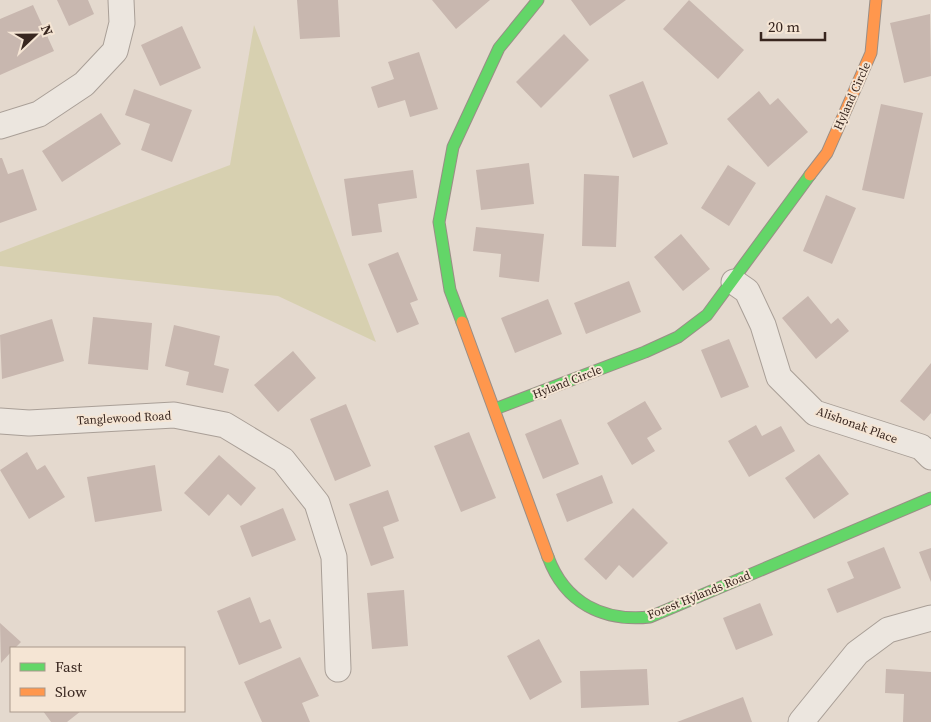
<svg xmlns="http://www.w3.org/2000/svg" width="931" height="722" font-family="'Source Serif 4',serif">
  <style>
    .green { fill: #d7d0b0 }
    .building { fill: #c8b7af }
    .lines { fill: none; stroke-linecap: round; stroke-linejoin: round }
    .street-casing { stroke: #a99f97; stroke-width: 27 }
    .fast-casing { stroke: #998e86; stroke-width: 13 }
    .slow-casing { stroke: #998e86; stroke-width: 13 }
    .street { stroke: #ece6df; stroke-width: 25 }
    .fast { stroke: #63d668; stroke-width: 11 }
    .slow { stroke: #ff974d; stroke-width: 11 }
    .labels { text-anchor: middle; stroke-width: 4; stroke-linejoin: round; paint-order: stroke }
    .street-label { font-size: 12px; fill: #38261f; stroke: #f5e5d4 }
  </style>
  <rect width="100%" height="100%" fill="#e4d9ce"/>
  <path class="green" d="M254,25L376,342L278,296L0,266V252L230,165Z"/>
  <path class="building" d="M57,0H88L94,14L69,26Z
    M297,0H338L340,37L300,39Z
    M432,0H490L456,29Z
    M571,0H626L590,26Z
    M689,0L744,50L718,79L663,29Z
    M33,5L54,51L0,75V19Z
    M930,14L931,76L904,83L890,23Z
    M182,26L201,68L160,86L141,45Z
    M564,34L589,60L541,108L516,82Z
    M419,52L438,109L410,117L405,100L378,108L371,87L394,79L388,62Z
    M643,81L668,144L633,158L609,95Z
    M134,89L192,110L172,162L141,150L150,124L125,115Z
    M759,91L770,105L778,98L808,132L768,167L727,119Z
    M881,104L923,113L904,199L862,190Z
    M101,113L121,144L62,182L42,151Z
    M0,158H2L8,174L23,169L37,210L0,223Z
    M529,163L534,204L481,210L476,170Z
    M728,165L756,183L729,226L701,208Z
    M413,170L417,198L378,204L382,232L352,236L344,179Z
    M584,174L619,176L616,247L582,246Z
    M826,195L856,208L832,264L803,251Z
    M476,227L544,234L539,282L499,277L501,254L473,251Z
    M681,234L710,269L683,291L654,257Z
    M398,252L418,300L410,303L419,324L397,333L368,264Z
    M629,281L641,312L586,334L574,303Z
    M808,296L831,324L838,318L849,331L816,359L782,318Z
    M548,299L562,334L515,353L501,318Z
    M93,317L152,323L148,370L88,364Z
    M52,319L64,361L2,379L0,335Z
    M174,325L220,336L214,365L229,369L223,393L186,385L189,372L165,366Z
    M729,339L749,387L721,398L701,350Z
    M293,351L316,378L278,412L254,385Z
    M931,363V413L924,421L900,401Z
    M645,401L662,429L647,438L655,451L632,465L607,423Z
    M346,404L371,466L335,481L310,419Z
    M561,419L579,464L543,479L525,434Z
    M756,425L762,436L781,426L795,451L749,477L728,441Z
    M469,432L496,498L461,512L434,446Z
    M27,452L37,470L45,465L65,497L29,519L0,470Z
    M819,454L849,494L814,519L785,478Z
    M219,455L256,488L241,506L228,494L209,516L184,493Z
    M155,465L162,511L95,522L87,477Z
    M602,475L613,503L567,522L556,494Z
    M388,490L399,521L383,527L394,558L371,566L349,504Z
    M283,508L296,540L252,557L240,526Z
    M633,508L668,543L633,578L619,565L606,580L584,559Z
    M884,547L901,588L837,613L827,589L854,578L847,562Z
    M931,548V582L919,552Z
    M404,590L408,646L372,649L367,593Z
    M250,597L260,623L270,619L282,648L239,665L217,611Z
    M760,603L773,635L736,650L723,618Z
    M0,623L21,642L15,648H11V652L1,663Z
    M539,639L562,682L530,700L507,656Z
    M300,657L319,696L302,703L310,722H262L244,682Z
    M647,669L649,705L581,708L580,671Z
    M886,669L931,672V722H903L904,694L885,693Z
    M743,697L752,722H677Z
    M43,711H81L67,722H51Z"/>
  <g class="lines">
    <g class="street-casing">
      <path id="street" d="M0,126L39,114L84,84L115,51L122,23L121,0
        M734,282L747,291L763,325L779,377L815,413L921,447L931,457
        M0,421L29,423L174,415L225,425L283,460L317,503L334,557L338,669
        M801,722L857,653L888,630L931,618"/>
    </g>
    <g class="fast-casing">
      <path id="fast" d="M462,322L450,290L439,222L453,147L499,48L538,0
        M495,409L645,352L678,337L707,315L810,175
        M548,557C565,603 603,622 650,617L931,498"/>
    </g>
    <g class="slow-casing">
      <path id="slow" d="M810,175L827,153L871,53L876,0
        M462,322L548,557"/>
    </g>
    <use href="#street" class="street"/>
    <use href="#fast" class="fast"/>
    <use href="#slow" class="slow"/>
  </g>
  <g class="labels">
    <g class="street-label">
      <text transform="translate(852 96) rotate(-66)" y="4">Hyland Circle</text>
      <text transform="translate(567 382) rotate(-21)" y="4">Hyland Circle</text>
      <text transform="translate(124 418) rotate(-3)" y="4">Tanglewood Road</text>
      <text transform="translate(857 425) rotate(20)" y="4">Alishonak Place</text>
      <text transform="translate(699 595) rotate(-22)" y="4">Forest Hylands Road</text>
    </g>
  </g>
  <rect x="10" y="647" width="175" height="65" fill="#f5e5d4" stroke="#a9998c"/>
  <rect x="20" y="663" width="25" height="8" fill="#63d668" stroke="#a9998c"/>
  <text x="55" y="672" font-size="15" fill="#38261f">Fast</text>
  <rect x="20" y="688" width="25" height="8" fill="#ff974d" stroke="#a9998c"/>
  <text x="55" y="697" font-size="15" fill="#38261f">Slow</text>
  <g transform="translate(35 35) rotate(68)" stroke="#f5e5d4" stroke-width="4" paint-order="stroke">
  <path d="M0-4L9 19L0 12L-9 19Z" fill="#38261f"/>
  <text y="-8" font-size="14" font-weight="bold" text-anchor="middle" fill="#38261f">N</text>
  </g>
  <path d="M761 32v8h64v-8" fill="none" stroke="#38261f" stroke-width="2.5"/>
  <text x="768" y="32" font-size="15" fill="#38261f" stroke="#f5e5d4" stroke-width="4" paint-order="stroke">20 m</text>
</svg>
